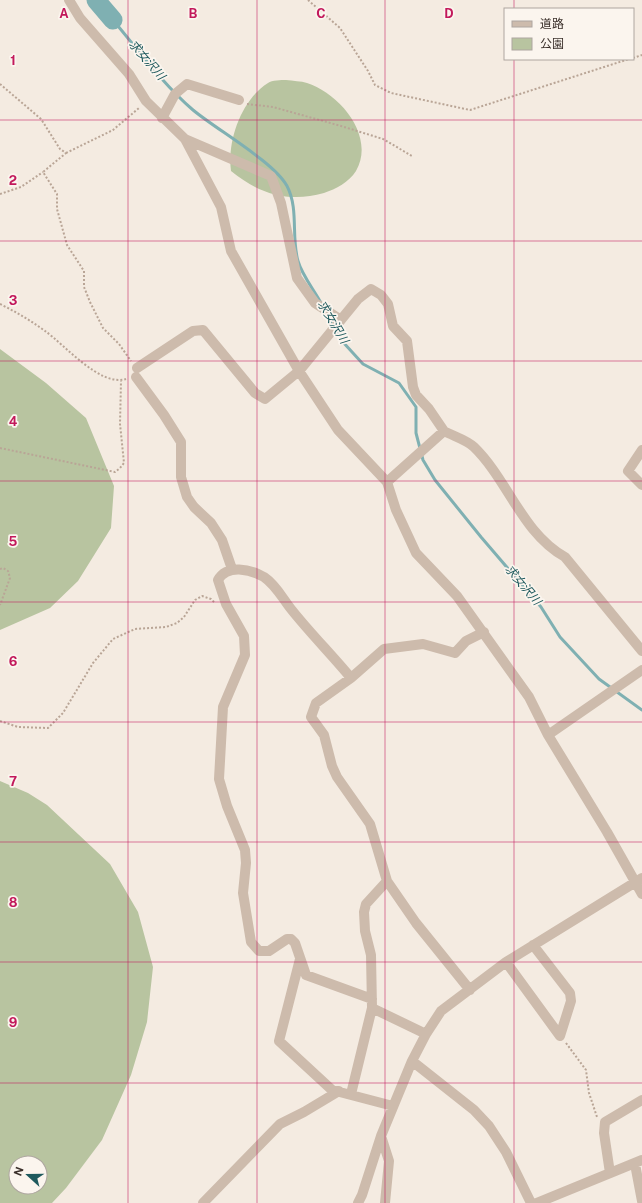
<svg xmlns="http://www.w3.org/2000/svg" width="642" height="1203" font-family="'Public Sans','Noto Sans JP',sans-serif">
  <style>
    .green { fill: #b8c4a0; fill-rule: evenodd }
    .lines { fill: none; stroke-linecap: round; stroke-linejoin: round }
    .stream { stroke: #7fb0b2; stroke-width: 3 }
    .river { stroke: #7fb0b2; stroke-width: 19 }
    .path { stroke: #b9a596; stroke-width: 2; stroke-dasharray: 2 2; stroke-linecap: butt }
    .street { stroke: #cdbbac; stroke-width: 10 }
    .grid { fill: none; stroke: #c2185b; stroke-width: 1; stroke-opacity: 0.55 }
    .labels { text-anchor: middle; stroke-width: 3.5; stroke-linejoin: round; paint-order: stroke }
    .water-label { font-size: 12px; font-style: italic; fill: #1f5a5e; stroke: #fbf5ee }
    .grid-label { font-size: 13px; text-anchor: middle; font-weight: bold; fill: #c2185b; stroke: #fbf5ee; stroke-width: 3.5; stroke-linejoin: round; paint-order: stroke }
  </style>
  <rect width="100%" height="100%" fill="#f4ebe1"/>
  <path class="green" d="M286,80C293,81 301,81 307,83C339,93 376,136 356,171C349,182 336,189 324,193C289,203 259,194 231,171C227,141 241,100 268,83C272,80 281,80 286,80Z
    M0,349L46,383L86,418L114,486L111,528L78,581L50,608L0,630Z
    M0,781L28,793L47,805L110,864L138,912L153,967L147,1022L131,1075L102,1140L66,1188L52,1203H0ZM16,1163H40V1187H16Z"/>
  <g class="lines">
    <path class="stream" d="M113,20C139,51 163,84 193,110C217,130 274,162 287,186C299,209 291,237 298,261C302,275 314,290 321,303
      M328,315L342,341L363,364L399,383L416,407V433L423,460L435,480L481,537L541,607L560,637L599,679L642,710"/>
    <path class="river" d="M96,0L113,20"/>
    <path class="path" d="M308,0L340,28L368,71L375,85L391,93L470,110L629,59
      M633,58L642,55
      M0,84L41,119L60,149L66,153L43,172L57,194V209L67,245L84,271V287L90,302L103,328L119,344L131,361
      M247,104L273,107L341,126L383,139L412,156
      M66,153L113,130L139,108
      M0,194L21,187L43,172
      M0,304C16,312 30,320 45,331C65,345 100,387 126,379
      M0,448L115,472L120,468L124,463L120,424L121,381
      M0,569L3,568L8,571L10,578L0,605
      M0,721L18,727L48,728L63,713L93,663L113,639L135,629L166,627L177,623L184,617L195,600L202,596L211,599L215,603
      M566,1043L586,1070L589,1093L597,1117"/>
    <path class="street" d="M69,0L80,18L129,74L146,101L185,139L221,207L231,251L299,371L338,430L387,482L396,510L416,553L457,596L529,697L548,735L607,832L642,894
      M162,118L175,94L187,84L239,100
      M185,139L271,176L281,203L297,278L315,303L341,320
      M137,368L193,331L203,330L255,393L265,399L299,371L358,299L371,289L381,295L388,304L393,326L407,341L413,387L416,395L429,409L444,431
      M136,377L164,415L181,442V477L187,497L194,507L211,523L222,540L232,569
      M642,450L628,471L642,485
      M387,482L444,431C453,436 467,440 474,447C508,480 522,533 565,557L642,651
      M351,678L316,703L311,717L324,735L332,766L337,777L370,824L387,881L416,923L470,990
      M548,735L642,670
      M533,945L570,993L571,1001L560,1036
      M300,959L279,1041L332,1090L393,1106
      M506,962L560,1036
      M372,999L306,975L295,943L291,939H287L269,951H259L251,942L243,893L246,863L245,850L227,806L219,779L223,707L245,655L244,636L226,604L218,580C227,564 250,569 264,577C276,585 283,599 291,609C310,633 332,655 351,678L384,649L423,644L455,653L466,641L484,632
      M372,1008L426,1034
      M412,1061L474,1110L489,1126L506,1152L531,1203
      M351,1094L372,1008L371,955L365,931L364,912L366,904L387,881
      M381,1136L389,1161L385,1203
      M635,1164L642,1201
      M610,1173L604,1133L605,1122L642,1100
      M203,1203L280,1124L304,1112L339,1091
      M358,1203L362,1195L381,1136L412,1061L426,1034L441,1011L506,962L642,878
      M537,1203L642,1160"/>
  </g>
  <path class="grid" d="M128,0V1203M257,0V1203M385,0V1203M514,0V9M514,59V1203M0,120H642M0,241H642M0,361H642M0,481H642M0,602H642M0,722H642M0,842H642M0,962H642M0,1083H642"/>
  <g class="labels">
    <g class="water-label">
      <text transform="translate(147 60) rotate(49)" y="4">求女沢川</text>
      <text transform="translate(333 322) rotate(59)" y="4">求女沢川</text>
      <text transform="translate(523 585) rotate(50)" y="4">求女沢川</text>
    </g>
  </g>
  <g class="grid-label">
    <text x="64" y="18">A</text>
    <text x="193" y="18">B</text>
    <text x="321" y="18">C</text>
    <text x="449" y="18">D</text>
    <text x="13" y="65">1</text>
    <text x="13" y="185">2</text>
    <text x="13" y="305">3</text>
    <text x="13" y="426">4</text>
    <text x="13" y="546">5</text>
    <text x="13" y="666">6</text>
    <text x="13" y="786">7</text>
    <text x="13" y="907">8</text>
    <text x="13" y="1027">9</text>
  </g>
  <rect x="504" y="8" width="130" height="52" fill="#fbf5ee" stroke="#aea6a0"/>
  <rect x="512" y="21" width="20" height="6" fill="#cdbbac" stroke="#aea6a0"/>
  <text x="540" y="28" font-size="12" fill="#3b302b">道路</text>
  <rect x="512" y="38" width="20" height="12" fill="#b8c4a0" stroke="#aea6a0"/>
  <text x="540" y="48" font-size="12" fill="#3b302b">公園</text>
  <g transform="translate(28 1175) rotate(291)"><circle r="19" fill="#fbf5ee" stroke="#aea6a0"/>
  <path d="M0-3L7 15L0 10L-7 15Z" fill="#1f5a5e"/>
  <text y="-6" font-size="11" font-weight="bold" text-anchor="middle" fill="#3b302b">N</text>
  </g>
</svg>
